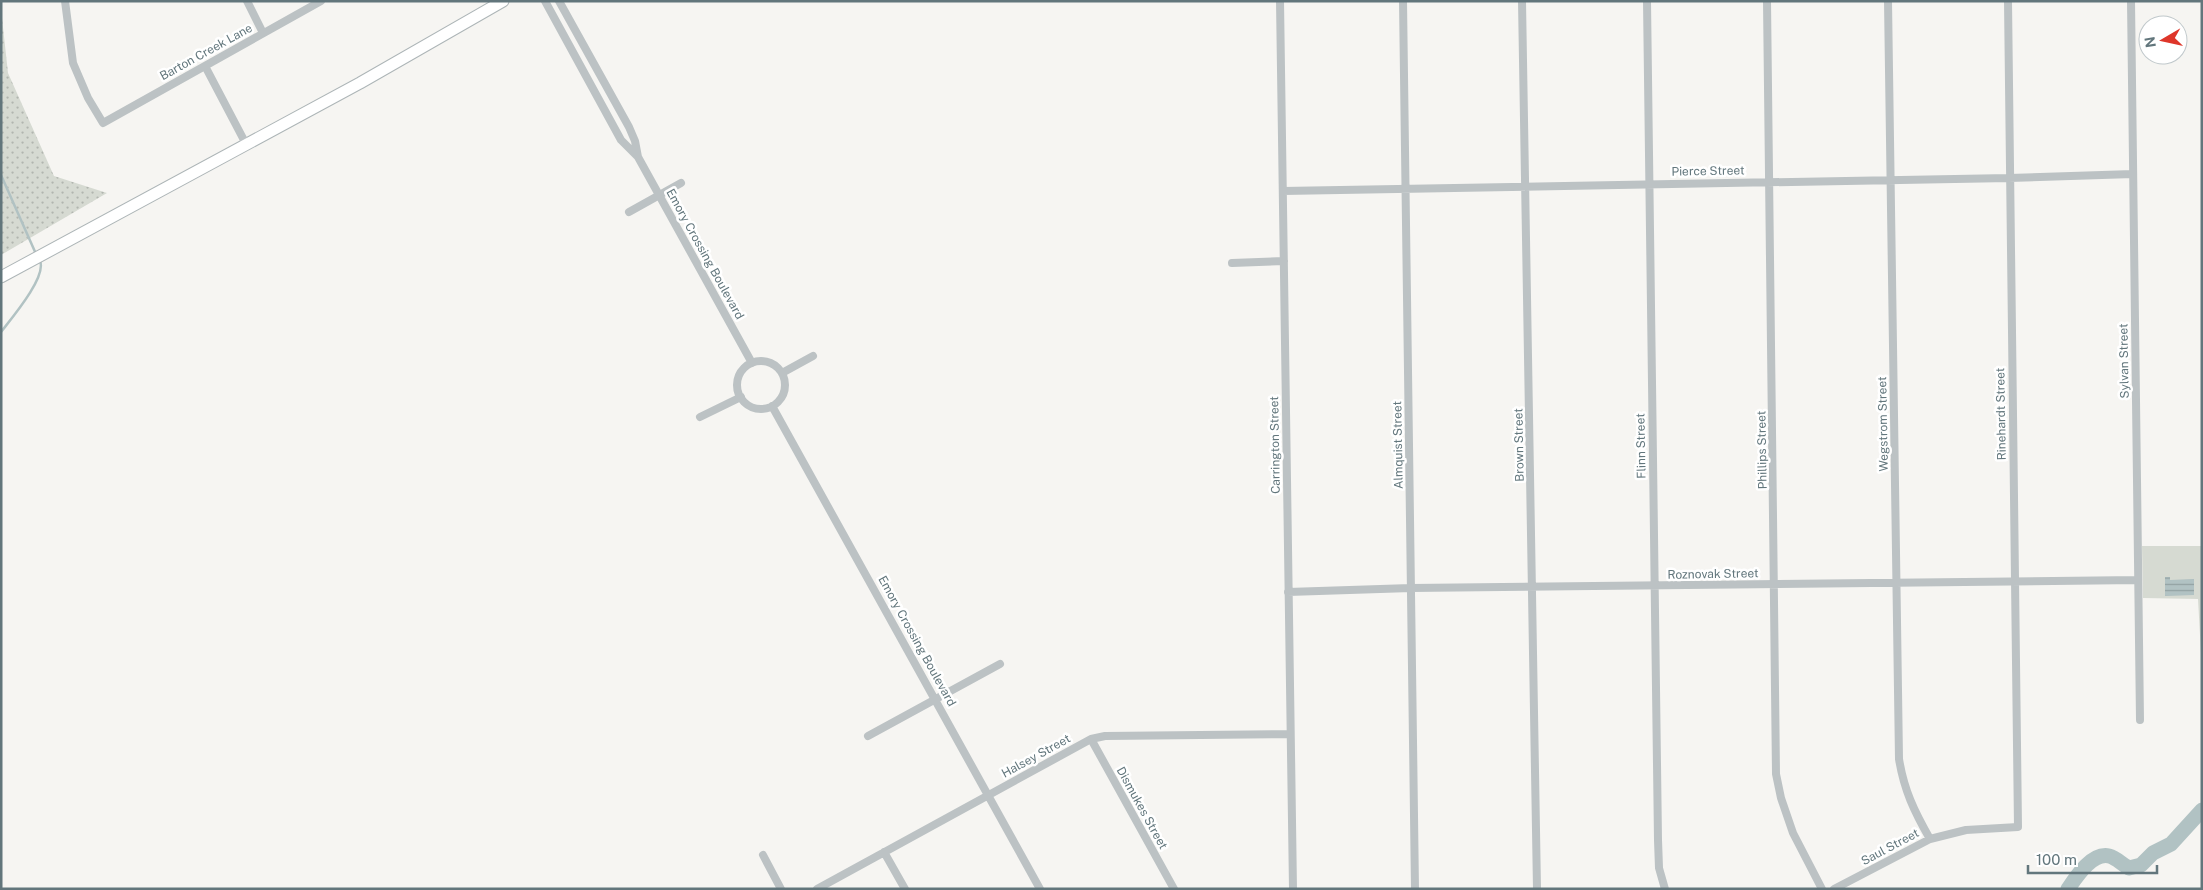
<svg xmlns="http://www.w3.org/2000/svg" width="2203" height="890" font-family="'Public Sans',sans-serif">
  <style>
    .grass { fill: url(#grass-dots) }
    .green { fill: #d6dad2 }
    .water { fill: url(#water-rules) }
    .lines { fill: none; stroke-linecap: round; stroke-linejoin: round }
    .stream { stroke: #b1c2c3; stroke-width: 2.5 }
    .river { stroke: #b1c2c3; stroke-width: 15 }
    .secondary-casing { stroke: #adb5b7; stroke-width: 13 }
    .street { stroke: #bcc2c4; stroke-width: 8 }
    .secondary { stroke: #fff; stroke-width: 11 }
    .labels { text-anchor: middle; stroke-width: 5; stroke-linejoin: round; paint-order: stroke }
    .street-label { font-size: 12px; fill: #62767c; stroke: #fff }
  </style>
  <defs>
    <pattern id="grass-dots" width="8" height="8" patternUnits="userSpaceOnUse" patternTransform="scale(1.25)"><rect width="8" height="8" fill="#d6dad2"/><path d="M2 2h.1M6 6h.1" fill="none" stroke="#b1b5af" stroke-width="1.8" stroke-linecap="round"/></pattern>
    <pattern id="water-rules" width="6" height="5" patternUnits="userSpaceOnUse" patternTransform="scale(1.25)"><rect width="6" height="5" fill="#b1c2c3"/><path d="M0 2.5h6" fill="none" stroke="#93a2a3"/></pattern>
  </defs>
  <rect width="100%" height="100%" fill="#f6f5f2"/>
  <path class="grass" d="M1,9L8,73L54,176L107,193L1,255Z"/>
  <path class="green" d="M2142,546H2202V671L2198,599L2143,598Z"/>
  <path class="water" d="M2165,577H2170V580L2194,579V595L2165,596Z"/>
  <g class="lines">
    <path class="stream" d="M1,175L36,254
      M1,332C11,319 47,277 40,261"/>
    <path class="river" d="M2068,889C2076,877 2092,852 2109,856C2117,858 2121,864 2129,868L2141,865L2153,853L2171,844L2202,810"/>
    <g class="secondary-casing">
      <path id="secondary" d="M1,277L360,83L503,1"/>
    </g>
    <path class="street" d="M65,1L73,63L88,98L103,123L321,1
      M247,1L263,33
      M545,1L621,140L638,157
      M559,1L629,127L635,141L638,157L752,363
      M1280,1L1293,889
      M1403,1L1415,889
      M1522,1L1537,889
      M1647,1L1658,840L1659,868L1665,889
      M1767,1L1776,774L1781,798L1793,833L1822,889
      M1888,1L1899,759C1904,790 1914,811 1930,839
      M2131,1L2140,720
      M205,66L246,144
      M1283,191L2009,178L2133,174
      M629,212L681,183
      M1232,263L1284,261
      M737 385a24 24 0 1 1 48 0a24 24 0 1 1-48 0Z
      M782,373L813,356
      M772,406L1040,889
      M700,417L741,397
      M1288,592L1411,588L2138,580
      M868,736L1000,664
      M1091,739L1174,889
      M884,852L905,889
      M763,855L781,889
      M817,889L1091,739L1105,736L1290,734
      M1834,889L1930,839L1966,830L2018,827L2008,1"/>
    <use href="#secondary" class="secondary"/>
  </g>
  <g class="labels">
    <g class="street-label">
      <text transform="translate(206 52) rotate(-29)" y="4">Barton Creek Lane</text>
      <text transform="translate(1708 171) rotate(-1)" y="4">Pierce Street</text>
      <text transform="translate(705 254) rotate(61)" y="4">Emory Crossing Boulevard</text>
      <text transform="translate(2124 361) rotate(-91)" y="4">Sylvan Street</text>
      <text transform="translate(2001 414) rotate(-91)" y="4">Rinehardt Street</text>
      <text transform="translate(1883 424) rotate(-91)" y="4">Wegstrom Street</text>
      <text transform="translate(1275 445) rotate(-91)" y="4">Carrington Street</text>
      <text transform="translate(1398 445) rotate(-91)" y="4">Almquist Street</text>
      <text transform="translate(1519 445) rotate(-91)" y="4">Brown Street</text>
      <text transform="translate(1641 446) rotate(-91)" y="4">Flinn Street</text>
      <text transform="translate(1762 450) rotate(-91)" y="4">Phillips Street</text>
      <text transform="translate(1713 574) rotate(-1)" y="4">Roznovak Street</text>
      <text transform="translate(917 641) rotate(61)" y="4">Emory Crossing Boulevard</text>
      <text transform="translate(1036 756) rotate(-29)" y="4">Halsey Street</text>
      <text transform="translate(1142 808) rotate(61)" y="4">Dismukes Street</text>
      <text transform="translate(1890 847) rotate(-28)" y="4">Saul Street</text>
    </g>
  </g>
  <rect width="2203" height="890" fill="none" stroke="#62767c" stroke-width="5"/>
  <g transform="translate(2163 40) rotate(261)"><circle r="24" fill="#ffffff" stroke="#c0c8cb"/>
  <path d="M0-4L9 19L0 12L-9 19Z" fill="#de362a"/>
  <text y="-8" font-size="14" font-weight="bold" text-anchor="middle" fill="#62767c">N</text>
  </g>
  <path d="M2028 865v8h129v-8" fill="none" stroke="#62767c" stroke-width="2.5"/>
  <text x="2036" y="865" font-size="15" fill="#62767c" stroke="#ffffff" stroke-width="4" paint-order="stroke">100 m</text>
</svg>
